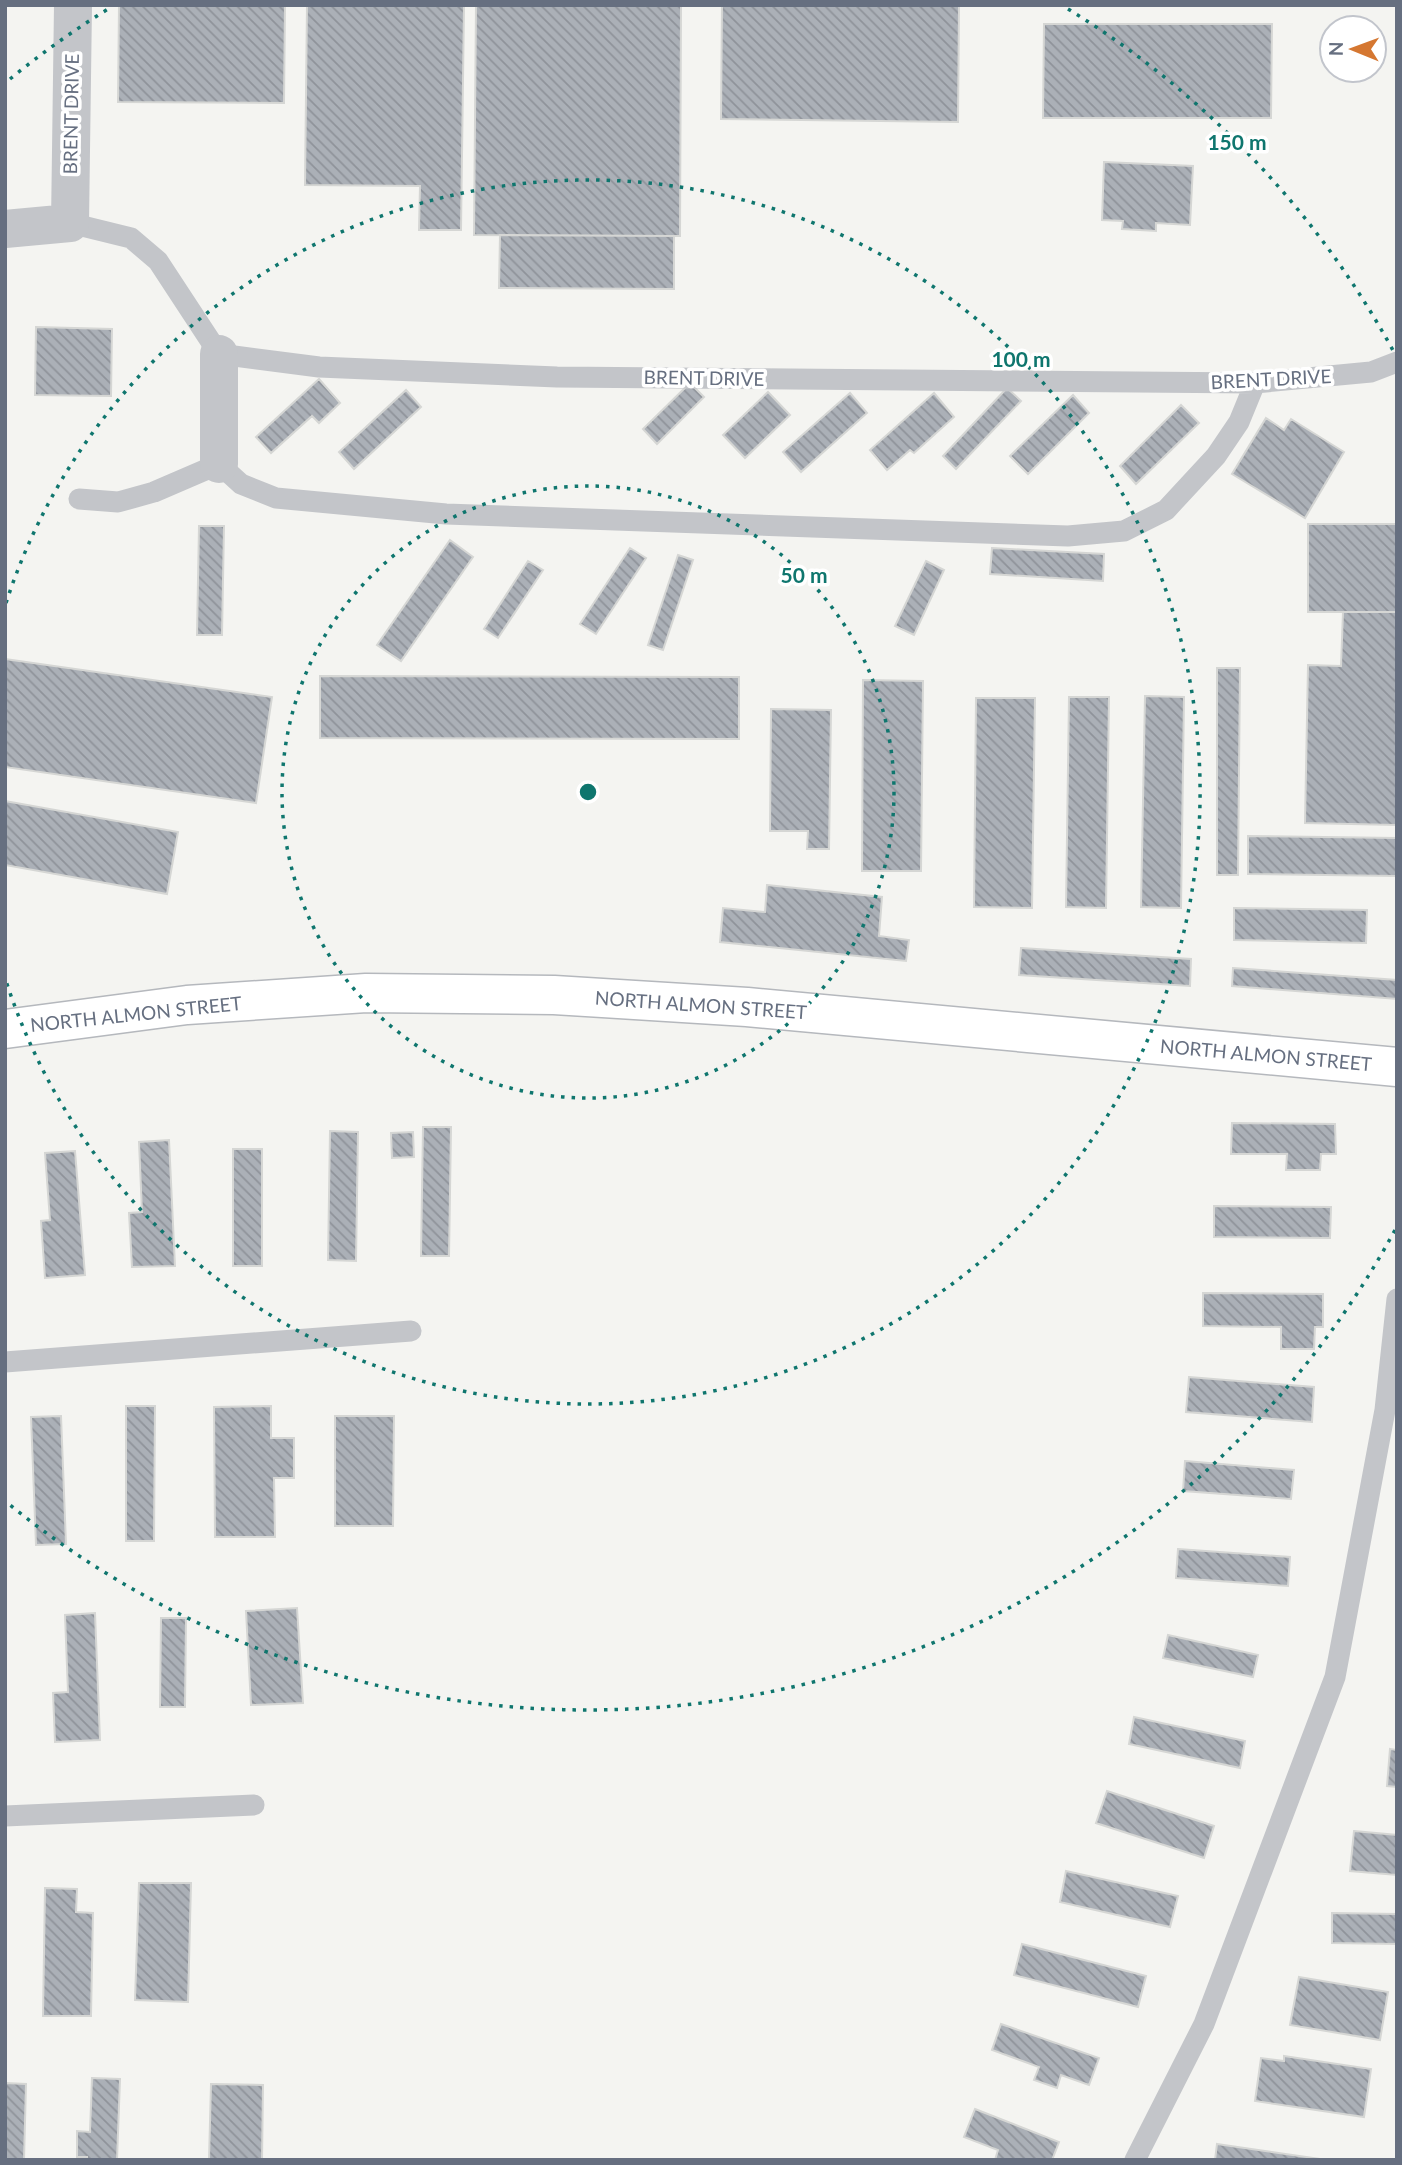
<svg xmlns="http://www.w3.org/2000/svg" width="1402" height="2165" font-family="Lato,sans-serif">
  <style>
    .building { fill: url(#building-back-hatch); stroke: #d5d6d4; stroke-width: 2 }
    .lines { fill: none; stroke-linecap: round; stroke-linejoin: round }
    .secondary-casing { stroke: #b5b8bd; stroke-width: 41 }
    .lane { stroke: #c3c5c9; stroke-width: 21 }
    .street { stroke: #c3c5c9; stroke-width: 38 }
    .secondary { stroke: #fff; stroke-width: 38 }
    .ring { fill: none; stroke: #0f766e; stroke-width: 3.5; stroke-dasharray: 3.5 7 }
    .labels { text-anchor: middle; stroke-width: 7; stroke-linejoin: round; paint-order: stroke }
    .street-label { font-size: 19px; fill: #666f80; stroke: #fff }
    .centre { fill: #0f766e; stroke: #fff; stroke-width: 3.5 }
    .ring-label { font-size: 21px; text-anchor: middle; font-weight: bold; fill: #0f766e; stroke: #fff; stroke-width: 7; stroke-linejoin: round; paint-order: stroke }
  </style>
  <defs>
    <pattern id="building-back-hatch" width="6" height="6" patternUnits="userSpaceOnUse" patternTransform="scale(1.75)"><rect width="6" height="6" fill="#abb0b7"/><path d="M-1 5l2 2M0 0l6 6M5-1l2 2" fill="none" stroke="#8f939a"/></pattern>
  </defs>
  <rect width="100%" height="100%" fill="#f4f4f1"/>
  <path class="building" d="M119,5H285L284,103L118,102Z
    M307,5H464L461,230H419L420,186L305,185Z
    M476,5H681L680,236L474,235Z
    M722,5H959L958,122L721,119Z
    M1044,24H1272L1271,118H1043Z
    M1104,162L1193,166L1190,225L1156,223V231L1122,229L1123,221L1102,220Z
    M500,235L674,236V289L499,288Z
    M36,327L112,329L111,396L35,395Z
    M319,379L340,403L319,423L312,416L271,453L256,437Z
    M690,383L704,397L657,444L643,429Z
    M1007,388L1021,401L956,469L943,456Z
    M406,390L421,407L354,469L339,452Z
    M768,392L790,415L745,458L723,435Z
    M850,393L867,413L801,472L783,452Z
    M934,393L954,417L914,453L910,450L887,470L870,450Z
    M1073,395L1089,413L1028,474L1010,456Z
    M1181,405L1199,423L1136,484L1120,466Z
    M1266,418L1284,430L1291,419L1344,452L1305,518L1232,474Z
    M1308,524H1397V612H1308Z
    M199,526H224L222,635H197Z
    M450,540L473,557L401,661L377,645Z
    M630,548L646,558L596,634L580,624Z
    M992,548L1104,554L1103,581L990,574Z
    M678,555L693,560L663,650L648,645Z
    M528,561L543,570L498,638L484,629Z
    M926,561L944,570L914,635L895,626Z
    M1343,612H1397V825L1305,823L1308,665L1341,666Z
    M5,659L272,697L256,803L5,767Z
    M1217,668H1240L1238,875H1217Z
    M320,676L739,677V739L320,738Z
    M863,680L923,681L921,871H862Z
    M1145,696L1184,697L1181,908L1141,907Z
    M1069,697H1109L1106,908L1066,907Z
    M976,698H1035L1032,908L974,907Z
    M771,709L831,710L829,849H807L808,831H770Z
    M5,801L178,832L167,894L5,865Z
    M1248,836L1396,838V876L1248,874Z
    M767,885L882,897L879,936L909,940L906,961L720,942L723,908L765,912Z
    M1234,908L1367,910L1366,943L1234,940Z
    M1021,948L1191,959L1190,986L1019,975Z
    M1233,968L1397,980V999L1232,986Z
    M1232,1123L1335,1124L1336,1154H1321L1320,1170H1286L1287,1154H1231Z
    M423,1127H451L449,1256H421Z
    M330,1131L358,1132L356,1261L328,1260Z
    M413,1132L414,1157L392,1158L391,1133Z
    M169,1140L175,1266L132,1267L129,1213L142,1212L139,1142Z
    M233,1149H262V1266H233Z
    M75,1151L85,1275L45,1278L41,1221L50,1220L45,1153Z
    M1214,1206L1331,1207L1330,1238L1214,1237Z
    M1203,1293L1323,1294V1327H1315L1314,1349H1281V1327L1203,1326Z
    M1189,1377L1314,1387L1312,1422L1186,1412Z
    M126,1406H155L154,1541H126Z
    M271,1406V1438H294V1478H274L275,1537H215L214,1407Z
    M61,1416L66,1544L36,1545L31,1417Z
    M335,1416H394L393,1526H335Z
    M1185,1461L1294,1470L1291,1499L1183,1491Z
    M1178,1549L1290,1557L1288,1586L1176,1578Z
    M297,1608L303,1703L251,1705L246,1611Z
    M95,1613L100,1740L55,1742L53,1693L68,1692L65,1615Z
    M161,1618H186L185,1707H160Z
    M1168,1635L1258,1655L1253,1677L1163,1658Z
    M1134,1717L1245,1741L1240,1768L1129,1744Z
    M1390,1749L1397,1750V1787L1387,1786Z
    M1107,1791L1214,1826L1204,1858L1096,1823Z
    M1354,1831L1397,1835V1875L1350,1871Z
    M1066,1871L1178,1896L1170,1927L1060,1902Z
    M139,1883H191L188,2002L135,2000Z
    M45,1888L77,1889L76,1912L93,1913L91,2016H43Z
    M1332,1913L1397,1914V1944L1332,1943Z
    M1022,1944L1146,1976L1138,2007L1014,1975Z
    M1299,1977L1388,1992L1380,2040L1290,2025Z
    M1001,2024L1099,2058L1089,2085L1061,2075L1057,2088L1034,2080L1039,2067L992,2050Z
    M1284,2056L1371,2069L1364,2117L1255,2101L1261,2058L1284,2061Z
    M92,2078L120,2079L117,2160H87V2157H77V2131L90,2132Z
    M5,2083L26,2084L24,2160H5Z
    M211,2084L263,2085L262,2160H209Z
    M975,2109L1059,2142L1052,2160H995L998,2150L964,2137Z
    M1217,2144L1327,2160H1215Z"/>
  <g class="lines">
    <g class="secondary-casing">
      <path id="secondary" d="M5,1029L187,1005L366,993L554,995L747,1007L1397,1067"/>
    </g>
    <path class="lane" d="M70,223L131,238L158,261L219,354L319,367L557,377L1255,383L1371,372L1397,362
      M79,499L118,502L154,492L219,464L241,484L276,498L446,514L1068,536L1124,531L1166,510L1216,456L1239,422L1255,383
      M5,1362L411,1331
      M5,1816L254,1805
      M1135,2160L1204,2024L1335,1677L1385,1410L1397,1299"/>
    <path class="street" d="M5,229L70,223L73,5
      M219,464V354"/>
    <use href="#secondary" class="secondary"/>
  </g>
  <g class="ring">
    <circle cx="588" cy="792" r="306"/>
    <path d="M6 603A612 612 0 1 1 6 981"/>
    <path d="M1395 1230A918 918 0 0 1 10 1505M10 79A918 918 0 0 1 108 9M1068 9A918 918 0 0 1 1395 354"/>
  </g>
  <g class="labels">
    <g class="street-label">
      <text transform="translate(71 114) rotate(-89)" y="7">BRENT DRIVE</text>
      <text transform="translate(704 378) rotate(1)" y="7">BRENT DRIVE</text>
      <text transform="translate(1271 379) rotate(-3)" y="7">BRENT DRIVE</text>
      <text transform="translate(701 1005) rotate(4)" y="7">NORTH ALMON STREET</text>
      <text transform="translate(136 1014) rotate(-6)" y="7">NORTH ALMON STREET</text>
      <text transform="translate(1266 1055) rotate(5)" y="7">NORTH ALMON STREET</text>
    </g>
  </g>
  <circle cx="588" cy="792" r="10" class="centre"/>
  <g class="ring-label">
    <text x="1237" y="150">150 m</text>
    <text x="1021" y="367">100 m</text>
    <text x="804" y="583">50 m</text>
  </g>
  <rect width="1402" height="2165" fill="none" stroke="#666f80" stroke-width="14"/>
  <g transform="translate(1353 49) rotate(271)"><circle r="33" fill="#ffffff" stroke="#c2c5cc" stroke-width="2"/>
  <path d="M0-5L12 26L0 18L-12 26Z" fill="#d57731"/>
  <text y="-10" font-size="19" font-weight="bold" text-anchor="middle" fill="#666f80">N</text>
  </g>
</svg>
